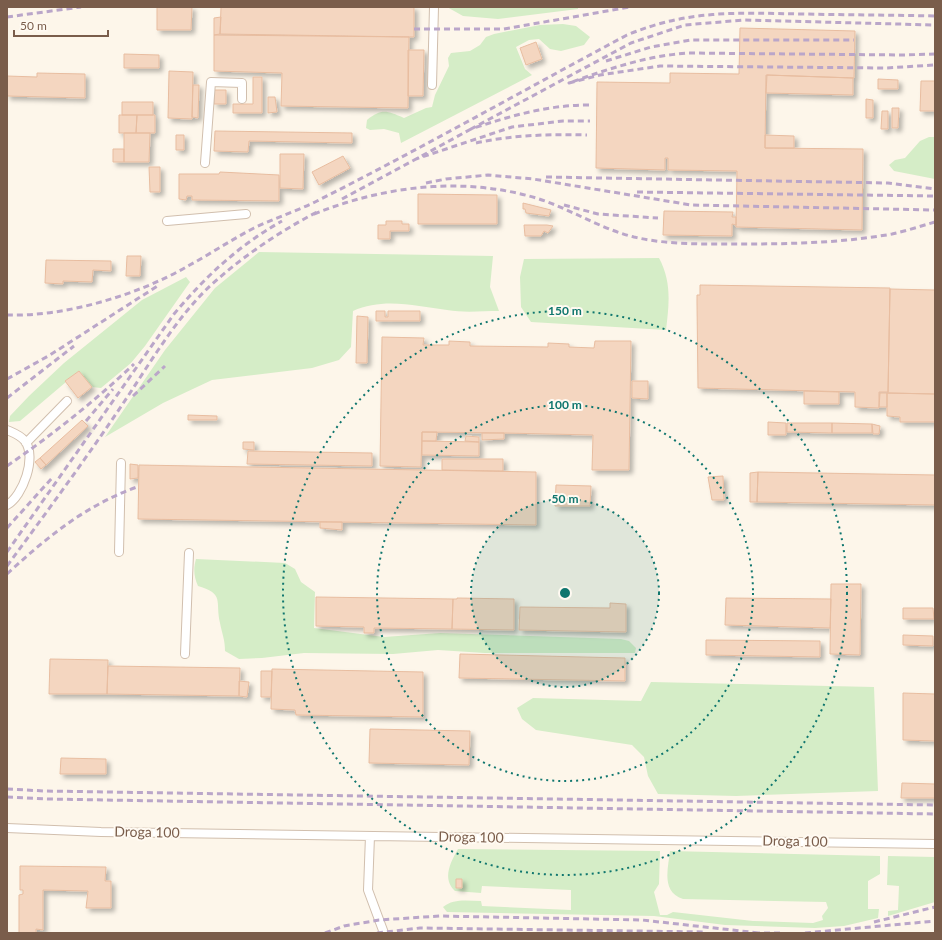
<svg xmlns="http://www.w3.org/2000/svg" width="942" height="940" font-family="Lato,sans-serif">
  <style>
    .green { fill: #d5edc7 }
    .building { fill: #f4d6c0; stroke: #e8bda0; filter: url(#shadow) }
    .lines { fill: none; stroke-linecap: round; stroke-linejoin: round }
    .lane-casing { stroke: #d1bfae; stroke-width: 10 }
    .lane { stroke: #fff; stroke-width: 8 }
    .rail { stroke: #baa6c9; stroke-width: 3; stroke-dasharray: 6 4; stroke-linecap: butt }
    .ring { fill: none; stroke: #0f766e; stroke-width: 2; stroke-dasharray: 2 4 }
    .labels { text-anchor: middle; stroke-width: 4; stroke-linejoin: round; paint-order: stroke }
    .street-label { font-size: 14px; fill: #7a5d4b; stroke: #fffaf2 }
    .centre { fill: #0f766e; stroke: #fffaf2; stroke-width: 2 }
    .ring-label { font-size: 12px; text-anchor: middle; font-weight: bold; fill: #0f766e; stroke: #fffaf2; stroke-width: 4; stroke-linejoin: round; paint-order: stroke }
  </style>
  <defs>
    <filter id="shadow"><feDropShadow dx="3.5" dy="3.5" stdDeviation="2" flood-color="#0004"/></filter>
  </defs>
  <rect width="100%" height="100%" fill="#fdf6ea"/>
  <path class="green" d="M447,7H578V9L498,19L463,16Z
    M563,24L576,26L590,37L584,45L561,51L550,49L539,39L529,40L516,47L525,69L532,75L401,143L399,133L384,129L370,130L366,128L367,120C382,108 387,111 404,118L426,108L432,107L435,95L449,66L448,58L451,53L470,51L480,45L486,37L494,34L540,25Z
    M929,137H935V179L894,171L889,165L895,160L905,158L920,141Z
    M259,252L493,256L490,287L499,311C482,311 464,313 447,310C417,306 383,297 353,311L351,347L339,360L312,368L212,380L163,403L105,437L165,350L215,288Z
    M659,258C672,282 669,305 666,330L531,322L521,307L520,277L524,259Z
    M186,277L190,282L145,346L131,363L101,388L92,387L79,371L20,421L9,422L10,416L29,396L64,363L142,300Z
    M196,559L285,563L295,569L301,582L315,592L314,628L384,637L440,633L621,639L629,641L636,648L635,653H485L438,650L393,654L304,653L262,658L239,659L225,651C225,639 222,634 220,623C215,601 225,594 198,586C194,577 193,569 196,559Z
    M651,682L874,687L878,791L736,796L658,794L648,776L644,757L632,745L536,730L522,719L517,708L533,698L641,701Z
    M458,849L660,851L659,884L654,892L660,915H667L673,912L753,921L813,923L823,920L822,916L828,908L826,902L683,899C661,892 668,869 670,851L880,856V874L868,881V909H879L878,918L844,926L815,928L725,925L654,916L447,912L443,907C454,898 468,901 481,901L482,906L571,910V890L482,886L481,893L455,891C442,879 450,863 458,849Z
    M888,856L935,857V902L888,916V911L898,910L899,886L887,885Z"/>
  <path class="building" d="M157,7H192L191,30H157Z
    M221,7H414V37L220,34Z
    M221,17L220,34L214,35V18Z
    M740,28L855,31L854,78L766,75L765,148L863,149L862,230L736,227L737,171L668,170V158H665V170L596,168L597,82L670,83V73L739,74Z
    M214,35L409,37L408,108L281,106L282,73L214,71Z
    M536,42L542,59L526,65L520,48Z
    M408,50H424L423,96H408Z
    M124,54L159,55V68H124Z
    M169,71L193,72L192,119L168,118Z
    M37,73L85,74V98L7,96V76L37,77Z
    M767,75L853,78V95L766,93Z
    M253,77H262V113H233V104H253Z
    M878,79L898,80V89H878Z
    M921,81H935V111H920Z
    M193,85H199L198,118L192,117Z
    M214,90H226V104H214Z
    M268,97H275L277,112L268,113Z
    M866,99L873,100V118H866Z
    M122,102H153V115H122Z
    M892,108H899L898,128H892Z
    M882,111H888V129H881Z
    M119,115H137L136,133H119Z
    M137,115H155V133H136Z
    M215,131L352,133V143L249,141L248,152L214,151Z
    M124,133H150L149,162H124Z
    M176,135H184V150H176Z
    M765,135L794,136V148H765Z
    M113,149H124V162H113Z
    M280,154H304L303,189L280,188Z
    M343,156L350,168L319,185L312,172Z
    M149,167H160V192H150Z
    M220,172L279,175V201L192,200V196H187L186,200L179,199V174H219Z
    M418,194L497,195V224H418Z
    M523,203L551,210L549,216L526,213L525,209H523Z
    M664,211L733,212L732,217H736V225L732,224V236L663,235Z
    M386,221H402V224H409V231H390V239H378V225H386Z
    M524,225H547L553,226L548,233L544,231L541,236H525Z
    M127,256H141L140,276H126Z
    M46,260L111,261V271L93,270L92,282L63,281V284L45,283Z
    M700,285L890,288L888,392H879V408L855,407V392L698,388L697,303V295H700Z
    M890,289L935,290V394L888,393Z
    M376,311H385V317H388V311H420V321H376Z
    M357,316L368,317L367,363H356Z
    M382,337L424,338L423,345H449V341L470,342V346L548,347V343L569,344V347L594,348L595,341H631L629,470H592L593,435L504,433L422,432L421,467L380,466Z
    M79,371L92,387L78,398L65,381Z
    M632,381H648V399L632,398Z
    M804,391L839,392V404H804Z
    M880,393H887V407H879Z
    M887,393L935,394V422H900V417L887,416Z
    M188,415L217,416V420H188Z
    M82,420L88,426L46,465L40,458Z
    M768,422L786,423V435H768Z
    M787,423H832V433L787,432Z
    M832,423L872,424V433H832Z
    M872,424L880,426L879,434H873Z
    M422,432H437L436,441H422Z
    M482,433H504V439L482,440Z
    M466,436L479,437V442L465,441Z
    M422,441L479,442V456L422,455Z
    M243,442H254V450L243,449Z
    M248,451L372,453V466L247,464Z
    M40,458L46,465L41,469L35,462Z
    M442,459H503V471L442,470Z
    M130,464L138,465V478L130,479Z
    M139,465L536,472V525L138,519Z
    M758,472L935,475V505L757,502Z
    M758,472L757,502H750V473Z
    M723,476L724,500H712L708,477Z
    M556,485L591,486L590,506H555Z
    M320,522H342V530L320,528Z
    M831,584H861L860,655L830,654Z
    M316,597L453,599L452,629L374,628V633H364V627L316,626Z
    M457,598L514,599V630L452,629L453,599H457Z
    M726,598L831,599L830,628L725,625Z
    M610,603L626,604V632L519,630L520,607L610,608Z
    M903,608H933L934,619H903Z
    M903,635L933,636V646L903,645Z
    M706,640L820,641V657L706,655Z
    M460,654L625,658V681L459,678Z
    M50,659L108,660L107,694H49Z
    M108,666L240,668L239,696L107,694Z
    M272,669L423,672V717L296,715L295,710L271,709Z
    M261,671H272L271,697H261Z
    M239,681L249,682L247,697L239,696Z
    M903,693L935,694V741L903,740Z
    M370,729L470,731L469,765L369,763Z
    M61,758L106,759V774H60Z
    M902,783L935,784V798H901Z
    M20,866L106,867L105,881H111V908H86L88,891L43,890V930L36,929V933H19V895L23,894V890H20Z
    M456,879H462V888H456Z"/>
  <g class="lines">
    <g class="lane-casing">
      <path id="lane" d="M432,85L434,7
        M205,163L211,82L242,83V99
        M167,221L246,214
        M7,430C14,433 20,435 25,441C37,457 23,496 7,505
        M26,443L67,401
        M119,552L121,463
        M185,654L189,553
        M7,828L101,832L935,844
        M370,836L368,890L384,933"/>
    </g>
    <use href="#lane" class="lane"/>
    <path class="rail" d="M7,17L81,7
      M414,29H504L630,7
      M935,54L903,55L687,53C646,56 608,69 569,83L600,75L660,66L886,68L935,65
      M606,61L651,47L691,40H854
      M589,105C547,105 510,116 471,129L631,43L685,25L744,20L935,25
      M471,129L416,159L512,127L563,121H590
      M476,143C512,135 550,134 587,135
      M546,177L888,183L935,189
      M426,183L446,179L488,175L533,179L691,205L935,210
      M637,192L935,196
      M342,199L416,159
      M564,205L598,214L658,218
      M314,214C384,186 462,176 536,198C569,208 598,228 634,237C668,245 704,244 739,244C790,244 841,243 892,234C906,231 921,226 935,222
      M7,315C65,317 138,295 188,266C210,254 231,240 254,228C275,218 297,211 317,201C422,148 524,90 627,35C690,9 738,13 804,14C848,15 891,15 935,16
      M7,379L50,355L159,285
      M133,396L165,366
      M7,398L74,346
      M86,421L113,389
      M7,466C52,435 95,401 134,364
      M7,528L52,478
      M7,552L174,314C206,276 238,246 282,221
      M7,566C46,513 85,460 122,405C149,365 175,319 210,286C243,256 279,232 317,212
      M7,574C46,538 86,505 137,487
      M7,789L44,791L935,805
      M7,797L46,799L935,814
      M874,922L935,907
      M325,933L344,926L379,920L440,916L642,920L759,933
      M377,933L420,928L706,932
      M754,933H784
      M805,933L935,921"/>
  </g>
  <circle cx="565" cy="593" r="94" fill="#0f766e" fill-opacity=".12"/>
  <g class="ring">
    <circle cx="565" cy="593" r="94"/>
    <circle cx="565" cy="593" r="188"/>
    <circle cx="565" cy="593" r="282"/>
  </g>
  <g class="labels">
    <g class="street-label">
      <text transform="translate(147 832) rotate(1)" y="5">Droga 100</text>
      <text transform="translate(471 837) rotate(1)" y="5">Droga 100</text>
      <text transform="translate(795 841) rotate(1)" y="5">Droga 100</text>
    </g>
  </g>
  <circle cx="565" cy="593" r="6" class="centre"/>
  <g class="ring-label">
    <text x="565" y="315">150 m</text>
    <text x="565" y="409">100 m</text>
    <text x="565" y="503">50 m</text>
  </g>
  <rect width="942" height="940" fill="none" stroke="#7a5d4b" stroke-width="16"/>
  <path d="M14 30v6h94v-6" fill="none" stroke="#7a5d4b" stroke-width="2"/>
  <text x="20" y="30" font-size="12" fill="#7a5d4b" stroke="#fffaf2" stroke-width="3" paint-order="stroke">50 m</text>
</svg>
